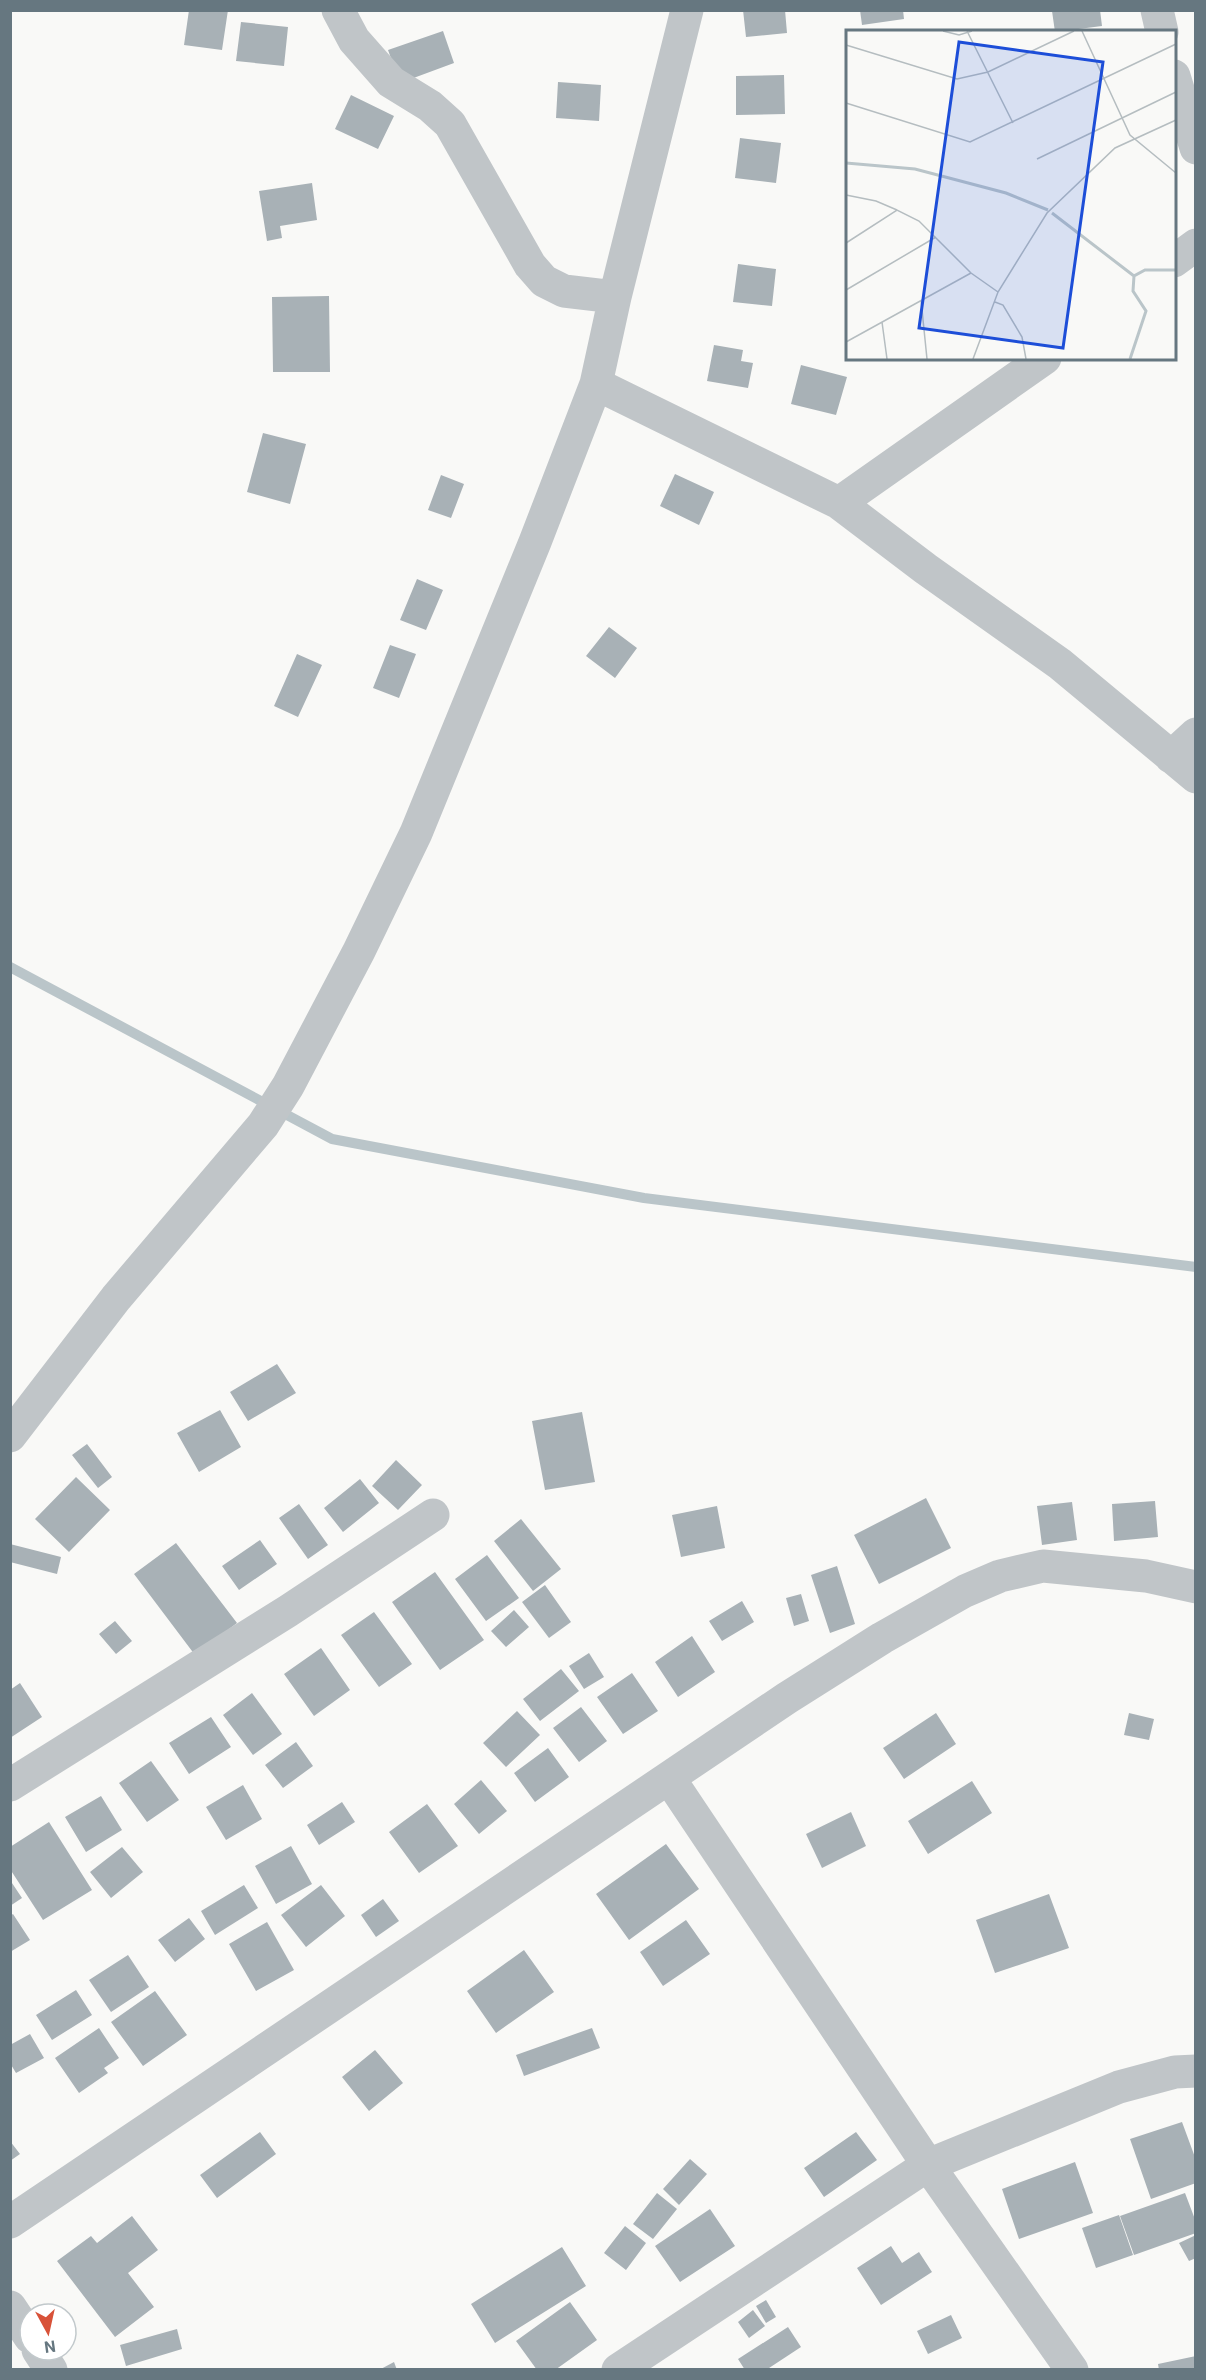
<svg xmlns="http://www.w3.org/2000/svg" width="1206" height="2380" font-family="Roboto,sans-serif">
  <style>
    .lines { fill: none; stroke-linecap: round; stroke-linejoin: round }
    .stream { stroke: #bac5c9; stroke-width: 10 }
    .building { fill: #a8b1b6 }
    .street { stroke: #c0c5c8; stroke-width: 33 }
    .inset-river { fill: none; stroke: #bac5c9; stroke-width: 3 }
    .inset-road { fill: none; stroke: #b5bdc0; stroke-width: 1.5 }
    .view { fill: #1d4ed8; fill-opacity: 0.15; stroke: #1d4ed8; stroke-width: 3 }
    .inset-edge { fill: none; stroke: #667780; stroke-width: 3 }
  </style>
  <rect width="100%" height="100%" fill="#f9f9f7"/>
  <g class="lines">
    <path class="stream" d="M10,967L332,1139L644,1198L1196,1267"/>
  </g>
  <path class="building" d="M189,10H228L222,50L184,45Z
    M743,10H785L787,33L746,37Z
    M860,10H903L904,19L862,25Z
    M1100,10L1102,26L1055,32L1052,11Z
    M241,22L288,27L284,66L236,61Z
    M443,31L454,63L400,83L388,50Z
    M784,75L785,114L736,115V76Z
    M558,82L601,85L599,121L556,118Z
    M351,95L394,116L378,149L335,129Z
    M740,138L781,143L776,183L735,178Z
    M312,183L317,220L280,226L282,238L267,241L259,191Z
    M738,264L776,269L772,306L733,302Z
    M329,296L330,372H273L272,297Z
    M714,345L743,350L741,361L753,363L748,388L707,381Z
    M801,365L847,377L836,415L791,404Z
    M263,433L306,444L290,504L247,492Z
    M675,474L714,492L699,525L660,506Z
    M441,475L464,484L451,518L428,510Z
    M417,579L443,590L426,630L400,620Z
    M609,627L637,648L615,678L586,656Z
    M390,645L416,654L399,698L373,688Z
    M297,654L322,665L298,717L274,706Z
    M277,1364L296,1393L248,1421L230,1392Z
    M220,1410L241,1447L199,1472L177,1433Z
    M582,1412L595,1482L545,1490L532,1421Z
    M87,1444L112,1477L98,1488L72,1455Z
    M396,1460L422,1485L398,1510L372,1486Z
    M76,1477L110,1510L69,1552L35,1519Z
    M360,1479L379,1503L343,1532L324,1508Z
    M926,1498L951,1548L879,1584L854,1535Z
    M1155,1501L1158,1537L1114,1541L1112,1504Z
    M1072,1502L1077,1540L1042,1545L1037,1506Z
    M299,1504L328,1545L308,1559L279,1518Z
    M717,1506L725,1548L681,1557L672,1515Z
    M521,1519L561,1569L533,1591L494,1541Z
    M260,1540L277,1564L239,1590L222,1566Z
    M176,1543L237,1623L195,1655L134,1574Z
    M10,1544L61,1557L57,1574L10,1562Z
    M487,1555L519,1598L486,1621L455,1579Z
    M837,1566L855,1624L830,1633L811,1575Z
    M435,1572L484,1640L440,1670L392,1602Z
    M545,1585L571,1622L549,1638L522,1602Z
    M801,1594L809,1621L794,1626L786,1598Z
    M742,1601L754,1622L722,1641L709,1621Z
    M514,1610L529,1627L506,1647L491,1631Z
    M374,1612L412,1664L379,1687L341,1635Z
    M115,1621L132,1641L116,1654L99,1634Z
    M692,1636L715,1672L678,1697L655,1662Z
    M321,1648L350,1690L314,1716L284,1674Z
    M589,1653L604,1677L584,1689L569,1666Z
    M561,1669L579,1691L540,1721L523,1699Z
    M632,1673L658,1711L623,1734L597,1697Z
    M20,1683L42,1717L10,1738V1690Z
    M252,1693L282,1734L253,1755L223,1715Z
    M581,1707L607,1741L579,1762L553,1728Z
    M517,1711L540,1735L506,1767L483,1743Z
    M936,1713L956,1744L904,1779L883,1748Z
    M1129,1713L1154,1719L1149,1740L1124,1735Z
    M211,1717L231,1747L189,1774L169,1743Z
    M296,1742L313,1766L283,1788L265,1765Z
    M548,1748L569,1777L535,1802L514,1773Z
    M151,1761L179,1800L147,1822L119,1783Z
    M481,1780L507,1811L479,1834L454,1804Z
    M972,1781L992,1813L928,1854L908,1821Z
    M243,1785L262,1819L226,1840L206,1807Z
    M101,1796L122,1830L86,1852L65,1817Z
    M342,1802L355,1822L319,1845L307,1825Z
    M427,1804L458,1846L419,1873L389,1832Z
    M851,1812L866,1846L822,1868L806,1834Z
    M49,1822L92,1890L43,1920L10,1869V1847Z
    M666,1844L699,1889L629,1940L596,1894Z
    M291,1846L312,1884L276,1904L255,1866Z
    M122,1847L143,1872L111,1898L90,1872Z
    M10,1880L22,1898L10,1906Z
    M244,1885L258,1908L215,1935L201,1911Z
    M321,1885L345,1916L306,1947L281,1915Z
    M1049,1894L1069,1948L995,1973L976,1920Z
    M383,1899L399,1921L376,1937L361,1915Z
    M13,1914L30,1940L10,1952V1916Z
    M189,1918L205,1939L175,1962L158,1940Z
    M686,1920L710,1954L663,1986L640,1952Z
    M267,1922L294,1970L256,1991L229,1944Z
    M524,1950L554,1992L496,2033L467,1991Z
    M128,1955L149,1987L111,2012L89,1980Z
    M76,1990L92,2015L52,2040L36,2015Z
    M155,1991L187,2035L143,2066L111,2022Z
    M99,2028L119,2058L104,2068L108,2073L79,2093L55,2058Z
    M592,2028L600,2048L524,2076L516,2055Z
    M30,2034L44,2058L16,2073L10,2063V2045Z
    M375,2050L403,2083L369,2111L342,2077Z
    M1182,2122L1196,2160V2183L1151,2199L1130,2139Z
    M260,2132L276,2154L217,2198L200,2175Z
    M856,2132L877,2160L824,2197L804,2168Z
    M10,2141L20,2154L10,2161Z
    M690,2159L707,2174L679,2205L663,2189Z
    M1075,2162L1093,2213L1019,2239L1002,2189Z
    M657,2193L677,2209L653,2239L633,2224Z
    M1185,2193L1196,2222V2233L1134,2255L1120,2216Z
    M710,2209L735,2246L680,2282L655,2246Z
    M1119,2215L1133,2255L1096,2268L1082,2228Z
    M132,2216L158,2250L128,2273L154,2307L115,2337L57,2261L91,2236L97,2243Z
    M625,2226L646,2243L626,2270L604,2253Z
    M1196,2235V2258L1189,2261L1179,2243Z
    M891,2246L902,2263L919,2252L932,2272L881,2305L857,2268Z
    M562,2247L586,2286L495,2343L471,2304Z
    M766,2300L776,2317L766,2323L756,2306Z
    M570,2302L597,2340L555,2370H537L516,2341Z
    M753,2310L765,2326L749,2338L738,2322Z
    M951,2315L962,2338L928,2354L917,2331Z
    M788,2327L801,2347L766,2370H745L738,2359Z
    M177,2329L182,2349L126,2366L120,2345Z
    M1196,2356V2370H1159L1158,2364Z
    M394,2362L397,2370H379Z"/>
  <g class="lines">
    <path class="street" d="M338,10L354,40L391,82L430,106L450,124L530,265L544,281L564,291L615,297
      M1157,10L1162,32
      M1174,76L1196,148
      M1174,261L1196,245
      M596,384L839,503L926,569L1060,664L1196,777
      M839,503L1045,358
      M1171,757L1196,734
      M10,1436L116,1298L263,1125L288,1086L359,951L416,833L535,542L596,384L615,297L687,10
      M669,1778L928,2165L1072,2370
      M10,1785L288,1611L433,1515
      M10,2222L787,1698L882,1638L965,1591L1000,1576L1043,1566L1146,1576L1196,1587
      M10,2307L30,2337
      M38,2350L51,2370
      M618,2370L928,2165L1119,2087L1175,2072L1196,2071"/>
  </g>
  <g transform="translate(846 30)">
    <rect width="330" height="330" fill="#f9f9f7"/>
    <path class="inset-river" d="M0,133L69,139L160,163L202,180M206,183L288,246M284,329L300,281L287,261L288,246L299,240H330"/>
    <path class="inset-road" d="M97,1L113,5L126,1M121,1L167,93M236,1L284,105L330,143M0,15L111,49L142,42L228,1M0,73L124,112L330,14M191,129L330,62M0,165L30,171L51,180M0,213L51,180L73,191L125,243L152,262M0,260L90,207M75,270L81,329M149,272L157,275L176,307L180,329M36,292L41,329M0,312L125,243M127,329L152,262L201,183L269,118L330,90"/>
    <path class="view" d="M113,12L257,32L217,318L73,298Z"/>
    <rect width="330" height="330" class="inset-edge"/>
  </g>
  <rect width="1206" height="2380" fill="none" stroke="#667780" stroke-width="24"/>
  <g transform="translate(48 2332) rotate(172)"><circle r="28" fill="#ffffff" stroke="#c2c9cc" stroke-width="1.5"/>
  <path d="M0-4.5L10 22L0 15L-10 22Z" fill="#d85239"/>
  <text y="-9" font-size="16" font-weight="bold" text-anchor="middle" fill="#667780">N</text>
  </g>
</svg>
